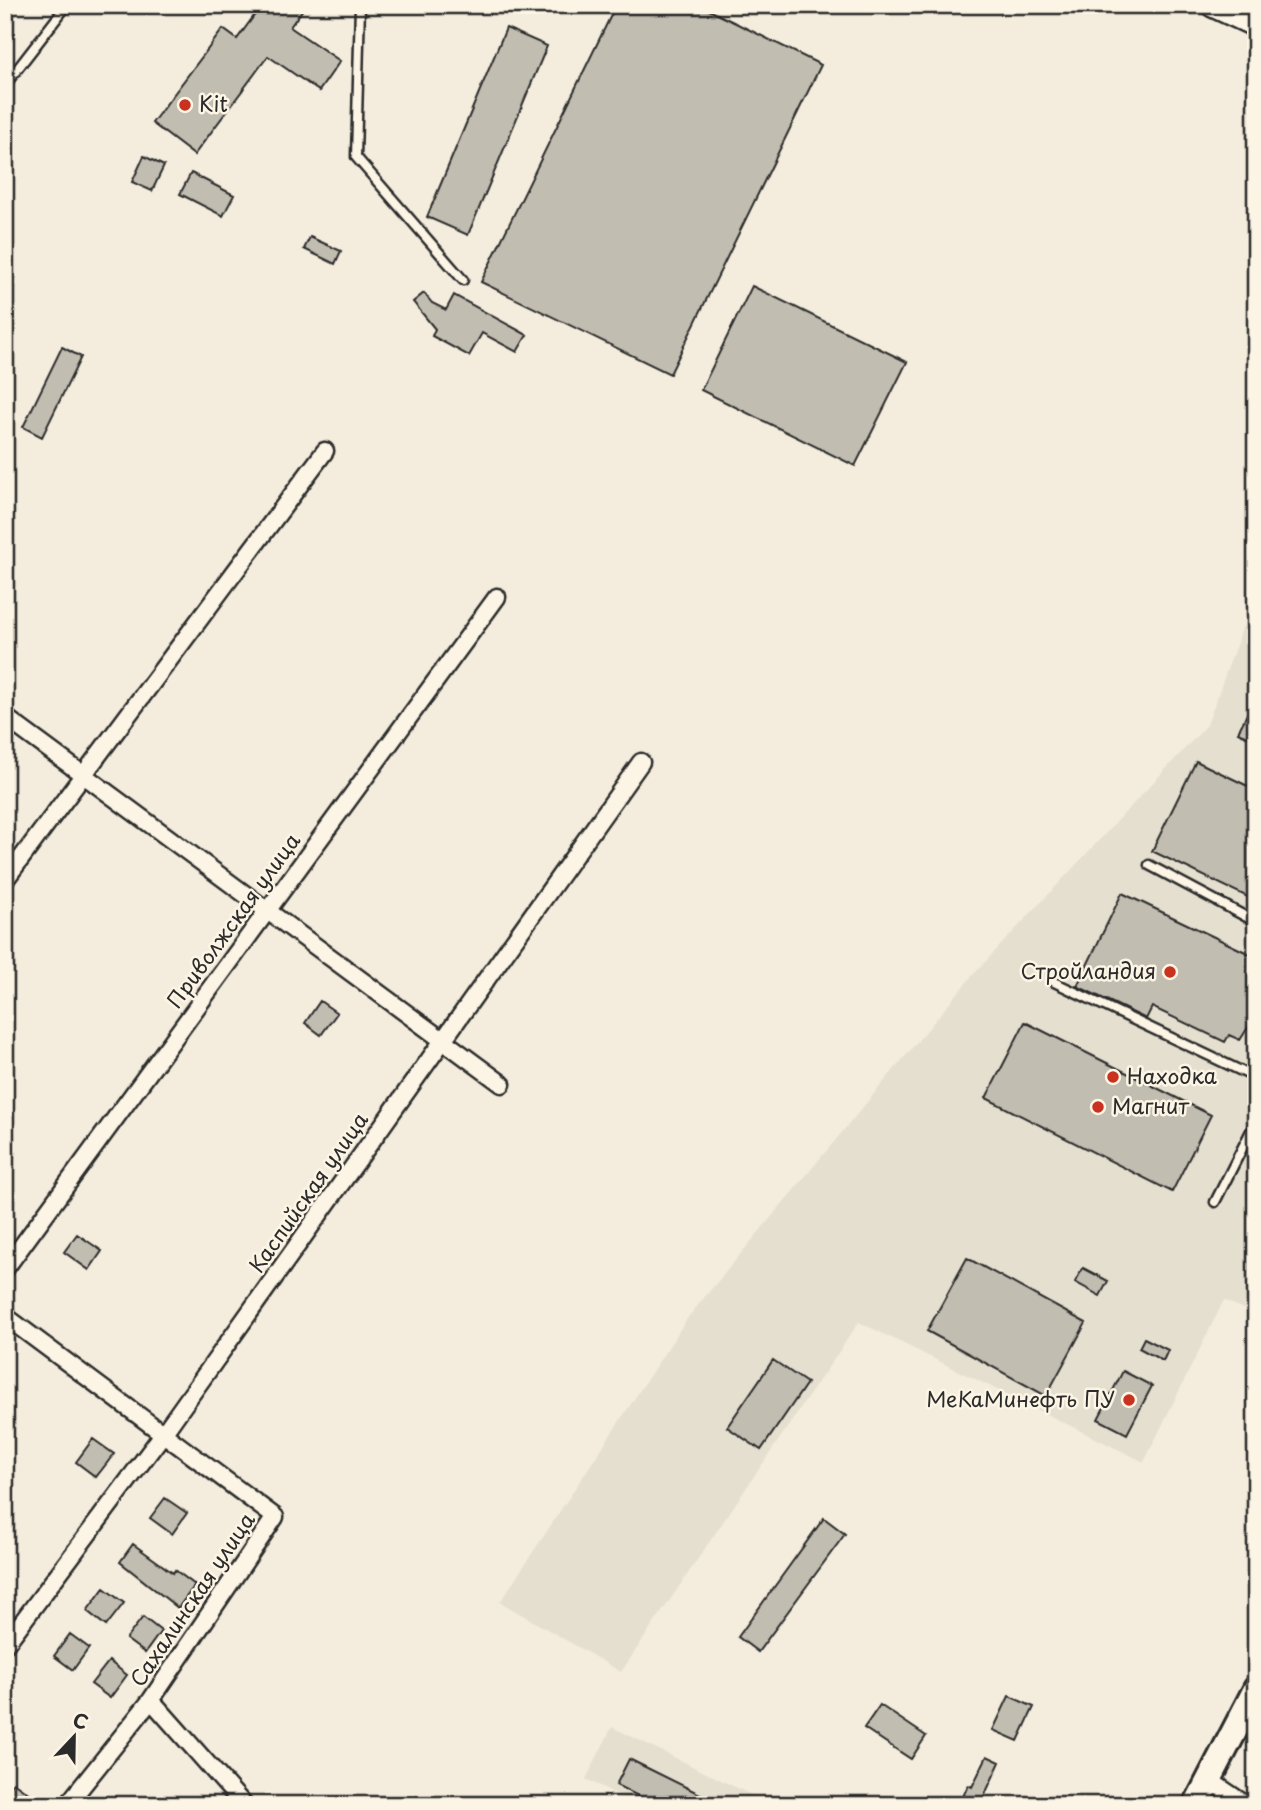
<svg xmlns="http://www.w3.org/2000/svg" width="1261" height="1810" font-family="'Playpen Sans',sans-serif">
  <style>
    .built { fill: #e5dfd0 }
    .building { fill: #c2bdb1; stroke: #2b2b2b; stroke-width: 2 }
    .lines { fill: none; stroke-linecap: round; stroke-linejoin: round }
    .service-casing { stroke: #2b2b2b; stroke-width: 13 }
    .minor-casing { stroke: #2b2b2b; stroke-width: 21 }
    .secondary-casing { stroke: #2b2b2b; stroke-width: 28 }
    .primary-casing { stroke: #2b2b2b; stroke-width: 30 }
    .service { stroke: #fcf5e5; stroke-width: 8 }
    .minor { stroke: #fcf5e5; stroke-width: 16 }
    .secondary { stroke: #fcf5e5; stroke-width: 23 }
    .primary { stroke: #fcf5e5; stroke-width: 24 }
    .poi-dot { fill: #c8321e; stroke: #fcf5e5; stroke-width: 2.5 }
    .labels { text-anchor: middle; stroke-width: 5; stroke-linejoin: round; paint-order: stroke }
    .poi-label { font-size: 21px; fill: #2b2b2b; stroke: #fcf5e5; text-anchor: start }
    .street-label { font-size: 21px; fill: #2b2b2b; stroke: #fcf5e5 }
  </style>
  <rect width="100%" height="100%" fill="#f4edde"/>
  <filter id="ink" filterUnits="userSpaceOnUse"><feTurbulence type="fractalNoise" baseFrequency=".0143" numOctaves="2"/><feDisplacementMap in="SourceGraphic" scale="14" xChannelSelector="R" yChannelSelector="G"/><feConvolveMatrix kernelMatrix="1 2 1 2 8 2 1 2 1" color-interpolation-filters="sRGB"/></filter>
  <g filter="url(#ink)">
    <path class="built" d="M1243,626L1256,633V1315L1224,1300L1144,1462L859,1322L621,1672L500,1602L689,1316L972,976L1207,725Z
      M612,1727L772,1805H638L586,1779Z"/>
    <path class="building" d="M262,5H306L290,27L340,61L319,91L268,56L194,155L152,123L223,29L237,39Z
      M616,5H699L821,65L670,374L481,282Z
      M506,28L547,46L468,235L427,217Z
      M144,156L164,166L152,191L132,182Z
      M191,173L234,195L223,216L180,194Z
      M310,237L341,251L335,264L304,249Z
      M752,286L907,362L855,466L701,390Z
      M424,293L432,303L446,310L454,295L527,335L517,352L482,333L469,356L432,336L435,329L413,302Z
      M62,347L81,357L42,437L23,427Z
      M1256,696V741L1238,732Z
      M1196,761L1256,790V901L1152,851Z
      M1122,893L1256,957V1015L1240,1040L1229,1035L1225,1042L1152,1007L1146,1019L1077,986Z
      M320,1001L337,1013L321,1035L305,1023Z
      M1025,1022L1211,1115L1172,1192L986,1098Z
      M77,1234L102,1251L89,1270L64,1252Z
      M967,1258L1086,1323L1046,1396L927,1331Z
      M1083,1268L1108,1281L1100,1296L1075,1282Z
      M1144,1338L1168,1350L1163,1361L1139,1348Z
      M773,1360L807,1383L761,1450L727,1427Z
      M1123,1371L1152,1386L1127,1434L1098,1419Z
      M93,1439L114,1454L96,1477L76,1462Z
      M165,1498L187,1513L172,1534L150,1518Z
      M824,1518L845,1534L758,1652L738,1637Z
      M133,1544L173,1573L175,1570L195,1585L178,1608L120,1562Z
      M104,1588L124,1603L106,1626L87,1611Z
      M143,1617L161,1631L145,1653L126,1639Z
      M70,1634L89,1648L73,1670L54,1656Z
      M109,1661L127,1675L110,1698L91,1684Z
      M1009,1696L1034,1707L1018,1741L993,1730Z
      M880,1705L926,1736L911,1759L864,1728Z
      M987,1756L1000,1762L980,1805H975L962,1799L968,1785L972,1787Z
      M629,1759L722,1805H656L616,1785Z
      M13,1782L34,1797L29,1805H5V1792Z"/>
    <g class="lines">
      <g class="service-casing">
        <path id="service" d="M360,5L356,157L463,280
          M5,85L67,5
          M1149,865L1256,922
          M1054,982L1256,1078
          M1215,1202L1256,1121"/>
      </g>
      <g class="minor-casing">
        <path id="minor" d="M5,717L502,1084
          M5,880L325,451
          M5,1269L497,597
          M5,1316L275,1517L151,1700L67,1805
          M5,1645L163,1434L641,762
          M151,1700L244,1805
          M1209,1780L1246,1805"/>
      </g>
      <g class="secondary-casing">
        <path id="secondary" d="M1213,5L1256,25"/>
      </g>
      <g class="primary-casing">
        <path id="primary" d="M1196,1805L1256,1689"/>
      </g>
      <use href="#service" class="service"/>
      <use href="#minor" class="minor"/>
      <use href="#secondary" class="secondary"/>
      <use href="#primary" class="primary"/>
    </g>
  </g>
  <g class="poi-dot">
    <circle cx="185" cy="105" r="7"/>
    <circle cx="1170" cy="972" r="7"/>
    <circle cx="1113" cy="1077" r="7"/>
    <circle cx="1098" cy="1107" r="7"/>
    <circle cx="1129" cy="1400" r="7"/>
  </g>
  <g class="labels">
    <g class="poi-label">
      <text x="199" y="112">Kit</text>
      <text x="1156" y="979" text-anchor="end">Стройландия</text>
      <text x="1127" y="1084">Находка</text>
      <text x="1112" y="1114">Магнит</text>
      <text x="1115" y="1407" text-anchor="end">МеКаМинефть ПУ</text>
    </g>
    <g class="street-label">
      <text transform="translate(234 921) rotate(-54)" y="7">Приволжская улица</text>
      <text transform="translate(309 1193) rotate(-55)" y="7">Каспийская улица</text>
      <text transform="translate(193 1600) rotate(-56)" y="7">Сахалинская улица</text>
    </g>
  </g>
  <rect width="1261" height="1810" fill="none" stroke="#fcf5e5" stroke-width="28"/>
  <rect x="14" y="14" width="1233" height="1782" fill="none" stroke="#2b2b2b" stroke-width="2.5" filter="url(#ink)"/>
  <g transform="translate(74 1737) rotate(22)" stroke="#fcf5e5" stroke-width="5" paint-order="stroke">
  <path d="M0-5L12 26L0 18L-12 26Z" fill="#2b2b2b"/>
  <text y="-10" font-size="19" font-weight="bold" text-anchor="middle" fill="#2b2b2b">С</text>
  </g>
</svg>
